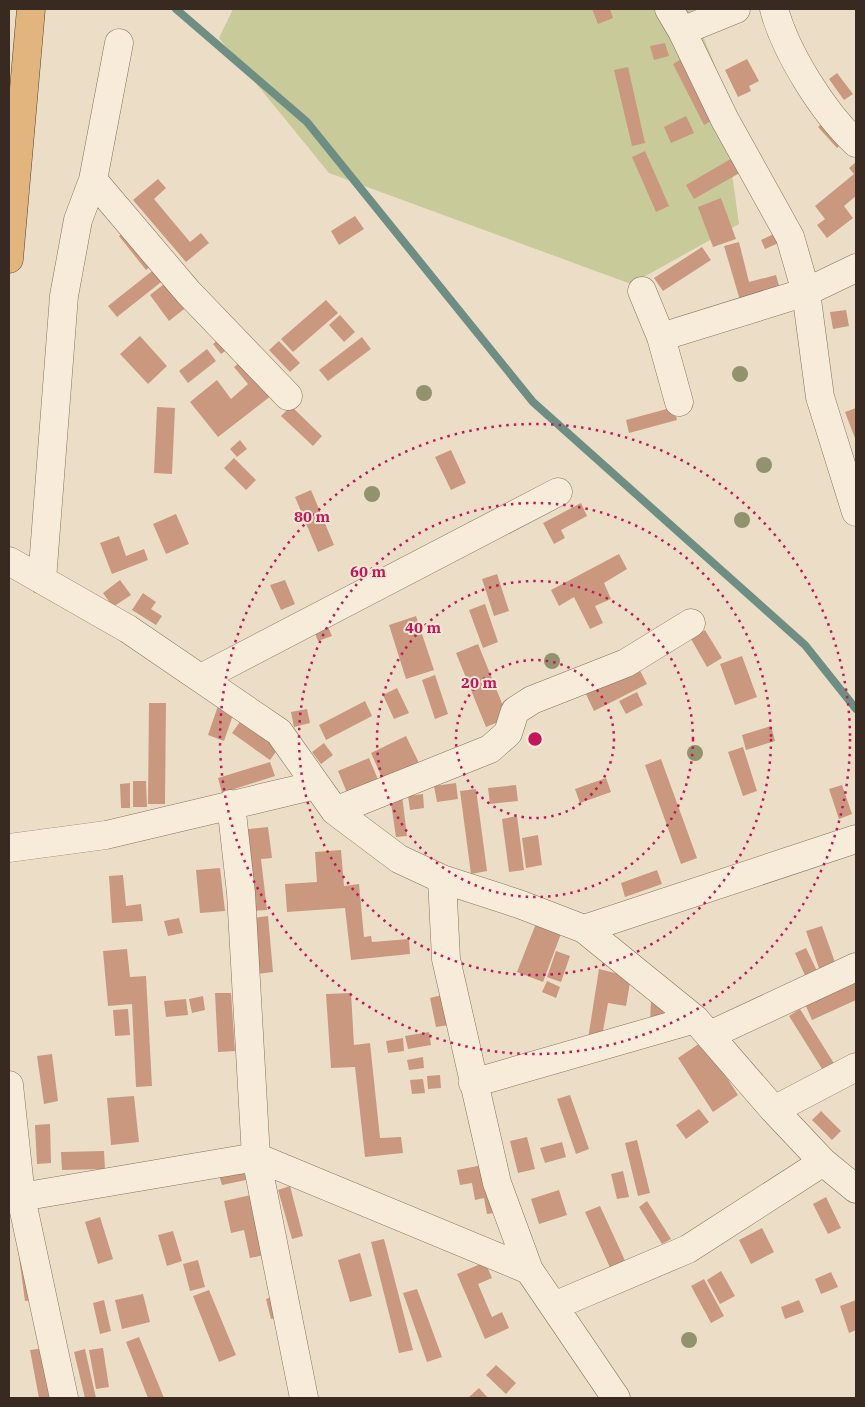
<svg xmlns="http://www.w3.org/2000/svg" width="865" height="1407" font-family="'IBM Plex Serif',serif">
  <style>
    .green { fill: #c8ca9a }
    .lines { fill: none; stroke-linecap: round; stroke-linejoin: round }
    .stream { stroke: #6e8e84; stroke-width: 8 }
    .building { fill: #c9987e }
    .minor-casing { stroke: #87705d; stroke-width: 29 }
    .trunk-casing { stroke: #553f30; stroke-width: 29 }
    .minor { stroke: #f7ecd9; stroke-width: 28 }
    .trunk { stroke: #e2b47e; stroke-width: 28 }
    .tree { fill: #93926f }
    .ring { fill: none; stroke: #c2185b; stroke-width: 2.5; stroke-dasharray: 2.5 5 }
    .centre { fill: #c2185b; stroke: #f4e9d5; stroke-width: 2.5 }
    .ring-label { font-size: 15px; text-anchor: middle; font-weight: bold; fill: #c2185b; stroke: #f4e9d5; stroke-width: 4; stroke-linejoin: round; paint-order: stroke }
  </style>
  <rect width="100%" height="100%" fill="#ecdec6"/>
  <path class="green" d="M233,9H692L718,73L739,224L631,284L329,173L219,38Z"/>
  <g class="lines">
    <path class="stream" d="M176,9L307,122L533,402L805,645L856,709"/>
  </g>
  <path class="building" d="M592,9H610L613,18L598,24Z
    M665,43L669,56L654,60L650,46Z
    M685,57L716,118L704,125L673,64Z
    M747,59L759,81L749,86L751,91L738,97L725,70Z
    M628,67L645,143L632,146L614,70Z
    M837,73L853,94L844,100L829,79Z
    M686,116L694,133L671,143L664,127Z
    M828,118L846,139L837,148L818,127Z
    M645,151L669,206L656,212L632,157Z
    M734,157L743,171L694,199L686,185Z
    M856,162V196L844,206L853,218L827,238L817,225L825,219L815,206L854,174L849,168Z
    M158,179L166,188L154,199L190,242L201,233L209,243L186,262L133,200Z
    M721,198L736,239L713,247L698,207Z
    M355,216L364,229L339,245L331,231Z
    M129,228L156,262L146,270L119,236Z
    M778,232L783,241L765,249L761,240Z
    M739,242L749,282L776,275L782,296L742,307L724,246Z
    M702,247L711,260L663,291L654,278Z
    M161,264L170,275L117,317L108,306Z
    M173,277L193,302L169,321L150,295Z
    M326,300L338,313L293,352L281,339Z
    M846,310L849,326L833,329L830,312Z
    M340,315L355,332L344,342L329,325Z
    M224,335L232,346L221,354L213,344Z
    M140,336L167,366L148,384L120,354Z
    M362,337L371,349L328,381L319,370Z
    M279,341L300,363L290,372L269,350Z
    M207,349L216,361L188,383L179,371Z
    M246,357L276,392L218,437L190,402L217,380L231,399L248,384L234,367Z
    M291,406L322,436L313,446L281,416Z
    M157,407L175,408L172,474L154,473Z
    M674,407L677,420L629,433L626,420Z
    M856,408V441L845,412Z
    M240,440L247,449L237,457L230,449Z
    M451,450L466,483L451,490L435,457Z
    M234,458L256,480L246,490L224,468Z
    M311,490L334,545L318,552L295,497Z
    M581,503L587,516L561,530L565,538L554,544L543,523Z
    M176,514L189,544L166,554L153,524Z
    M119,536L126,556L144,549L148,560L112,574L100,543Z
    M619,554L627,569L604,583L611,599L595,606L603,623L590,629L574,597L559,606L551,590Z
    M497,574L509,611L494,616L482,579Z
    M120,580L131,595L113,607L103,593Z
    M285,580L295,604L281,610L270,585Z
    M143,593L156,602L151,609L162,616L156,625L132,610Z
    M485,604L498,642L483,648L469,610Z
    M416,616L434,670L406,679L389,625Z
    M326,622L332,636L318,641L313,628Z
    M705,630L722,658L707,667L691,639Z
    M478,644L508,718L486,727L456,653Z
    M742,656L757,697L735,705L720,664Z
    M637,665L647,684L594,711L585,692Z
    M435,675L448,714L435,719L422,680Z
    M397,688L409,713L394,719L383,695Z
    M637,692L643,705L626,714L619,701Z
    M365,701L372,716L326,740L319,725Z
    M149,703H166L165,804H148Z
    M218,706L234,712L224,741L208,735Z
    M307,709L310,723L294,727L291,712Z
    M242,719L280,746L270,760L232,733Z
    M771,726L775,741L746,750L742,735Z
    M406,736L419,763L383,780L371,753Z
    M324,743L333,755L321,764L312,752Z
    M743,747L757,791L743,796L728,752Z
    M369,758L379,782L348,795L338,771Z
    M661,759L697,858L681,864L645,765Z
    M270,762L275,776L222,793L218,778Z
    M606,778L611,792L580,803L575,789Z
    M133,781H146L147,807H133Z
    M130,783V808H121L120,784Z
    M456,783L458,799L437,802L434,786Z
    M516,785L518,801L490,804L488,788Z
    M842,785L852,814L839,819L829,789Z
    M476,789L487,871L471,874L460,791Z
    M423,794L424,808L410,810L408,796Z
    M402,795L407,836L396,837L390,796Z
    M517,816L524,870L509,872L502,819Z
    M268,827L272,858L261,859L267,910L249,911L241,830Z
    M538,835L542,865L526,868L522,838Z
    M341,850L344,886L359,884L364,937L371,936L372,942L409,939L410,954L351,960L345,908L287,912L285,884L317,882L315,852Z
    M220,868L225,911L200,913L196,870Z
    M657,870L662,884L625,897L621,883Z
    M123,875L126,906L141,904L143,921L112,923L109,876Z
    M268,916L273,972L257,974L251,918Z
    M179,918L183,933L168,936L164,921Z
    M537,921L562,931L543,982L517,972Z
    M822,926L836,965L820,971L806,931Z
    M806,948L819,975L807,980L795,953Z
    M127,949L130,977L146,976L152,1086L136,1087L132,1004L108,1006L103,951Z
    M556,951L570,956L561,982L547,977Z
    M599,969L631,977L626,1006L608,1003L601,1042L588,1039Z
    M856,980V1000L812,1020L805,1004Z
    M547,981L560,987L556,998L542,992Z
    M215,993H231L235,1051L218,1052Z
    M351,993L354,1045L370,1043L380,1138L401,1137L403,1153L365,1157L355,1067L331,1068L326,994Z
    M442,995L449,1025L436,1027L430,998Z
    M203,996L205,1010L192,1013L189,999Z
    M186,999L188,1015L166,1017L164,1001Z
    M651,1000H665L664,1024L650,1023Z
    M128,1009L130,1035L115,1036L113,1010Z
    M800,1009L840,1073L829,1080L789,1016Z
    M429,1032L431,1045L408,1049L405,1036Z
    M403,1038L404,1051L388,1053L386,1041Z
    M703,1041L738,1095L713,1112L678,1058Z
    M52,1054L58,1101L44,1104L37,1056Z
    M423,1057L424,1068L409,1070L407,1060Z
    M440,1075L441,1088L428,1089L427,1076Z
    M423,1079L425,1093L412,1094L410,1080Z
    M570,1095L589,1149L576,1154L557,1099Z
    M134,1096L139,1142L111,1145L107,1098Z
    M699,1109L709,1122L686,1139L676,1125Z
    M821,1111L841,1131L832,1140L812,1120Z
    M50,1124L51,1163L37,1164L35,1125Z
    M527,1137L535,1169L518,1173L510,1141Z
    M637,1140L650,1193L638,1196L625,1143Z
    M562,1142L566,1157L545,1163L540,1148Z
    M104,1151L105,1169L62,1170L61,1152Z
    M488,1164L501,1212L487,1214L484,1198L475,1200L472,1183L460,1185L457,1170Z
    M243,1167L246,1180L222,1185L218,1172Z
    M623,1171L629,1197L617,1199L611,1174Z
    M290,1186L303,1236L292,1239L278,1190Z
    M559,1190L567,1215L539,1224L531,1199Z
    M251,1195L264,1255L250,1258L244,1230L231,1233L224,1201Z
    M826,1197L841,1228L828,1234L813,1204Z
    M647,1201L671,1239L662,1244L639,1207Z
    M600,1206L627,1265L612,1272L585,1212Z
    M100,1217L113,1259L98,1264L85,1222Z
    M762,1228L774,1252L751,1264L739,1240Z
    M173,1231L182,1261L167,1266L158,1235Z
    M384,1239L413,1350L399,1353L371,1242Z
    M32,1248L40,1299L25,1301L18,1250Z
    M360,1253L372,1296L350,1302L338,1260Z
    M198,1260L205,1287L190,1291L183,1264Z
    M485,1262L492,1278L478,1284L492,1317L502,1312L509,1328L485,1339L457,1274Z
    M721,1271L735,1296L720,1304L707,1280Z
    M831,1272L838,1287L821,1294L815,1279Z
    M704,1279L724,1316L711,1323L691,1286Z
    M417,1289L442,1357L427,1362L403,1293Z
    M209,1290L236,1355L219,1362L193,1296Z
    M143,1294L150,1322L122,1329L115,1300Z
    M278,1295L284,1315L271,1319L266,1299Z
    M104,1300L111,1331L100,1334L93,1303Z
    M799,1300L804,1312L785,1319L781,1307Z
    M856,1300V1330L849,1333L840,1306Z
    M139,1337L164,1398H148L126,1342Z
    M45,1348L54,1398H39L30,1350Z
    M103,1348L109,1387L96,1389L89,1350Z
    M85,1349L96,1398H85L74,1352Z
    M496,1365L516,1383L506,1394L486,1375Z
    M479,1388L488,1398H468Z"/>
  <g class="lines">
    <g class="minor-casing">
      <path id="minor" d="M669,9L682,31L725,120L790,237L806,292L820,397L856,512
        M774,9C786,53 823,112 856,143
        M682,31L736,9
        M93,180L188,292L288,396
        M642,291L661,337L679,402
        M661,337L806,292L856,268
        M9,561L128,629L279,732L335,811L399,859L442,879L519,904L584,929L695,1019L774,1110L823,1162L856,1189
        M42,580L64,296L78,220L93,180L119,43
        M201,678L558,492
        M231,804L241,893L256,1157L304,1398
        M335,811L490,749L508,733L515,711L532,700L626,663L691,623
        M9,848L106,835L316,785
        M442,879L446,959L497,1183L529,1270L616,1398
        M584,929L856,839
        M710,1035L856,967
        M473,1083L695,1019
        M9,1085L21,1197L64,1398
        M774,1110L856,1067
        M21,1197L256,1157L529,1270
        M554,1306L688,1249L823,1162"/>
    </g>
    <g class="trunk-casing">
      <path id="trunk" d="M9,259L31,9"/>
    </g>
    <use href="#minor" class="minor"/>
    <use href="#trunk" class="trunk"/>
  </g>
  <g class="tree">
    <circle cx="740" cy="374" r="8"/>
    <circle cx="424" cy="393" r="8"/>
    <circle cx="764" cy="465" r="8"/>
    <circle cx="372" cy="494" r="8"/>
    <circle cx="742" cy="520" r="8"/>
    <circle cx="552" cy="661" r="8"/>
    <circle cx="695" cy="753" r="8"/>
    <circle cx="689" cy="1340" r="8"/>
  </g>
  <g class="ring">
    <circle cx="535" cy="739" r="79"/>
    <circle cx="535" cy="739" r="158"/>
    <circle cx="535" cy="739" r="236"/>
    <circle cx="535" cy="739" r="315"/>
  </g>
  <circle cx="535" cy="739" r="8" class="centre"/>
  <g class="ring-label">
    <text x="312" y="522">80 m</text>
    <text x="368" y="577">60 m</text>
    <text x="423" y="633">40 m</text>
    <text x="479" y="688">20 m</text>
  </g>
  <rect width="865" height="1407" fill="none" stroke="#382a20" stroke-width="20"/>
</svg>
